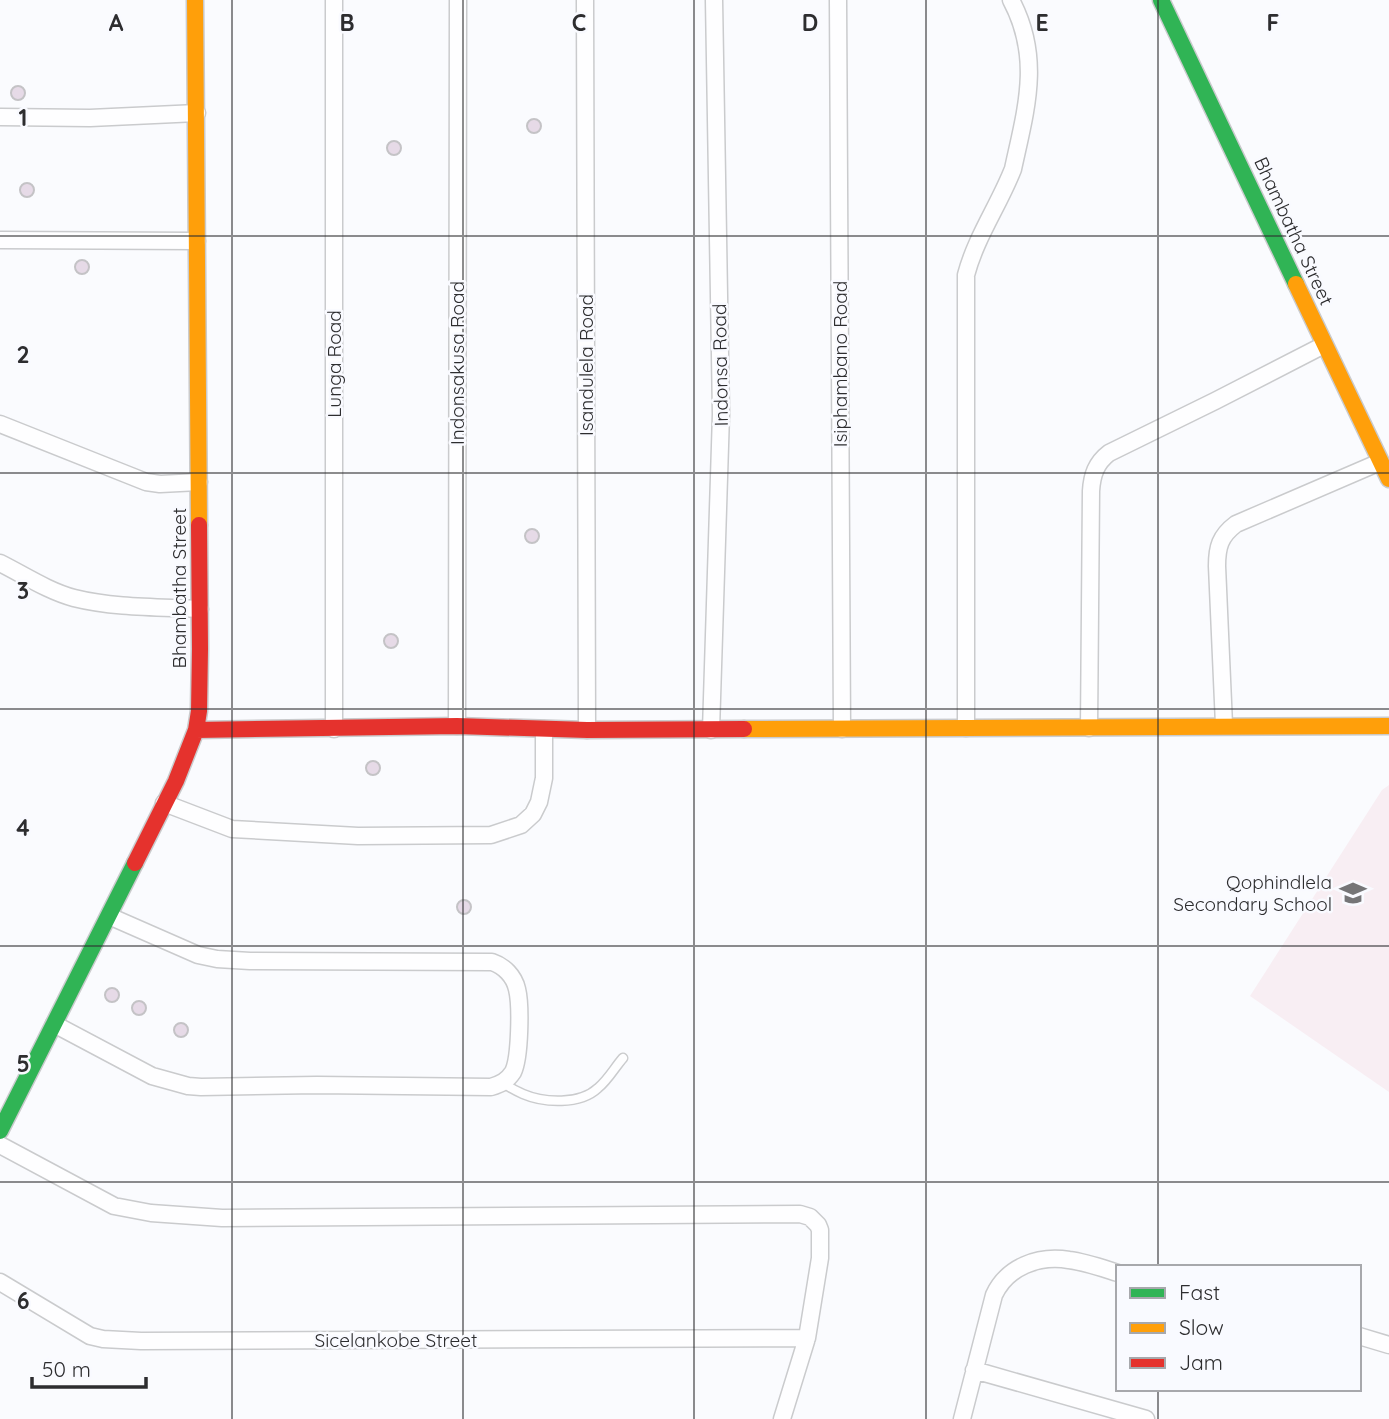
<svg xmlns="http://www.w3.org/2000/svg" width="1389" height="1419" font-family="Quicksand,sans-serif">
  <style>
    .education { fill: #f8eef3 }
    .building { fill: #e6dae7; stroke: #c4c3c6; stroke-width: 2 }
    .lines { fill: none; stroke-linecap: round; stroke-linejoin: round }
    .lane-casing { stroke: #cacbcd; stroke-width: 11 }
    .street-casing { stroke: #cacbcd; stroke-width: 19 }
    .fast-casing { stroke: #cacbcd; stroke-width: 19 }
    .slow-casing { stroke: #cacbcd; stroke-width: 19 }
    .jam-casing { stroke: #cacbcd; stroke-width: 19 }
    .lane { stroke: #fefeff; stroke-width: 8 }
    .street { stroke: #fefeff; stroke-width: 16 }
    .fast { stroke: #30b455; stroke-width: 16 }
    .slow { stroke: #ff9f0a; stroke-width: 16 }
    .jam { stroke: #e5322d; stroke-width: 16 }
    .grid { fill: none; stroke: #2d2d2f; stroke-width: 2; stroke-opacity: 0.55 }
    .labels { text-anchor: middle; stroke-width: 5; stroke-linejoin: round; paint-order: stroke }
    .street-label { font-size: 19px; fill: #2d2d2f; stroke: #f9faff }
    .poi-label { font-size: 19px; fill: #2d2d2f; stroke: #f9faff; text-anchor: end }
    .grid-label { font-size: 23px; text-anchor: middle; font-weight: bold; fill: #2d2d2f; stroke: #f9faff; stroke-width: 5; stroke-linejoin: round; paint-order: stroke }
  </style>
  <rect width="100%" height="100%" fill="#fafbfe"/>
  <path class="education" d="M1389,785V1092L1250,996L1382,790Z"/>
  <path class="building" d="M11 93a7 7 0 1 1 14 0a7 7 0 1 1-14 0Z
    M527 126a7 7 0 1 1 14 0a7 7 0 1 1-14 0Z
    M387 148a7 7 0 1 1 14 0a7 7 0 1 1-14 0Z
    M20 190a7 7 0 1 1 14 0a7 7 0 1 1-14 0Z
    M75 267a7 7 0 1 1 14 0a7 7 0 1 1-14 0Z
    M525 536a7 7 0 1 1 14 0a7 7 0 1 1-14 0Z
    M384 641a7 7 0 1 1 14 0a7 7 0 1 1-14 0Z
    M366 768a7 7 0 1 1 14 0a7 7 0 1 1-14 0Z
    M457 907a7 7 0 1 1 14 0a7 7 0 1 1-14 0Z
    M105 995a7 7 0 1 1 14 0a7 7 0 1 1-14 0Z
    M132 1008a7 7 0 1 1 14 0a7 7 0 1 1-14 0Z
    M174 1030a7 7 0 1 1 14 0a7 7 0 1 1-14 0Z"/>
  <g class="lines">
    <g class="lane-casing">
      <path id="lane" d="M503,1083C509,1087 516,1091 523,1094C544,1103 580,1105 598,1088C608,1080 615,1067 623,1058"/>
    </g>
    <g class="street-casing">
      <path id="street" d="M585,0L587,730
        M838,0L842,729
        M0,117L90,118L197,113
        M0,240L197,241
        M0,424L146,482L160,484L199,482
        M0,563C24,575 48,591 74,598C114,608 159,607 200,609
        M1224,725L1217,566C1217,547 1220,536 1236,524L1380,462
        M457,726L458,0
        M966,728V275C976,237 999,205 1013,169C1026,109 1042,58 1011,0
        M1089,728L1091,491C1092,475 1096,463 1109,453L1215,401L1324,345
        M334,729V0
        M711,730L721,414L714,0
        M164,803L232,829L358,836L491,835L521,825L533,814L539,802L544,778V729
        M54,1024L152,1076L188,1086L201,1087L317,1085L491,1087C501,1084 507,1081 513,1072C520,1058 521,1005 517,989C514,976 504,966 492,962L250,961L217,959L198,955L109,916
        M0,1145L114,1206L151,1213L222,1218L800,1214L810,1217L818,1225L820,1230V1258L807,1338L782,1419
        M0,1282L90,1336L103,1339L141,1341L807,1338
        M1359,1336L1389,1345
        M974,1370L1146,1419
        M962,1419L994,1295C1007,1267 1038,1255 1069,1260C1085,1262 1102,1268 1118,1273"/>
    </g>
    <g class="fast-casing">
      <path id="fast" d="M1161,0L1296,284
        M0,1131L135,863"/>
    </g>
    <g class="slow-casing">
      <path id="slow" d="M195,0L199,525
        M1296,284L1389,479
        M744,729L1389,726"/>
    </g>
    <g class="jam-casing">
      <path id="jam" d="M196,730L457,726L587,730L744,729
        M135,863L176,781L196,730L199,711L200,649L199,525"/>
    </g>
    <use href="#lane" class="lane"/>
    <use href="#street" class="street"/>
    <use href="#fast" class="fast"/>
    <use href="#slow" class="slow"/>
    <use href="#jam" class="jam"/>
  </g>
  <path class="grid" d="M232,0V1419M463,0V1419M694,0V1419M926,0V1419M1158,0V1267M0,236H1389M0,473H1389M0,709H1389M0,946H1389M0,1182H1389M1158,1389V1419"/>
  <defs>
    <g id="school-bare" transform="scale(2.1)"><path d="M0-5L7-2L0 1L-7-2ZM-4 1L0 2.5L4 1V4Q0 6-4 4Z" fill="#757577" stroke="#f9faff" stroke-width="2.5" paint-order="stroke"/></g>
  </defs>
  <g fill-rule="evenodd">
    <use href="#school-bare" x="1353" y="893"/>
  </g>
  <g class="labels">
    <g class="street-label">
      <text transform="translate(1294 231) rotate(65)" y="7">Bhambatha Street</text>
      <text transform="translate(457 363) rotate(-90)" y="7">Indonsakusa Road</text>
      <text transform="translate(334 364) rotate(-90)" y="7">Lunga Road</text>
      <text transform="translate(840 364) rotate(-90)" y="7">Isiphambano Road</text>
      <text transform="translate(586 365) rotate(-90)" y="7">Isandulela Road</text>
      <text transform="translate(720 365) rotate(-91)" y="7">Indonsa Road</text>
      <text transform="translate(179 588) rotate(-90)" y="7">Bhambatha Street</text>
      <text x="396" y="1347">Sicelankobe Street</text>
    </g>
    <g class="poi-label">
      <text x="1332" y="889">Qophindlela<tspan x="1332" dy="22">Secondary School</tspan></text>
    </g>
  </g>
  <g class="grid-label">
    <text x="116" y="31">A</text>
    <text x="347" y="31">B</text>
    <text x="579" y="31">C</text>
    <text x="810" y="31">D</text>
    <text x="1042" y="31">E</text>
    <text x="1273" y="31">F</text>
    <text x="23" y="126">1</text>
    <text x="23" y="363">2</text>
    <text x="23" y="599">3</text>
    <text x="23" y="836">4</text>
    <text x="23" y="1072">5</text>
    <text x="23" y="1309">6</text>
  </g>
  <rect x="1116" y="1265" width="245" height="126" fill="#f9faff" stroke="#a7a8ac" stroke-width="2"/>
  <rect x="1130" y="1288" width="35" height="10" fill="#30b455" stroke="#a7a8ac" stroke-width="2"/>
  <text x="1179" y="1300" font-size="21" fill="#2d2d2f">Fast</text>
  <rect x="1130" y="1323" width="35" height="10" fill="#ff9f0a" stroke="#a7a8ac" stroke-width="2"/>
  <text x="1179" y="1335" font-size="21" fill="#2d2d2f">Slow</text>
  <rect x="1130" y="1358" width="35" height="10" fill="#e5322d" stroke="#a7a8ac" stroke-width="2"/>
  <text x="1179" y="1370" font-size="21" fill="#2d2d2f">Jam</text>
  <path d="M32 1377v10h114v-10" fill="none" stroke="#2d2d2f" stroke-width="3.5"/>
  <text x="42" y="1377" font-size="21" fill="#2d2d2f" stroke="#f9faff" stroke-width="5" paint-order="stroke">50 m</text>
</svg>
